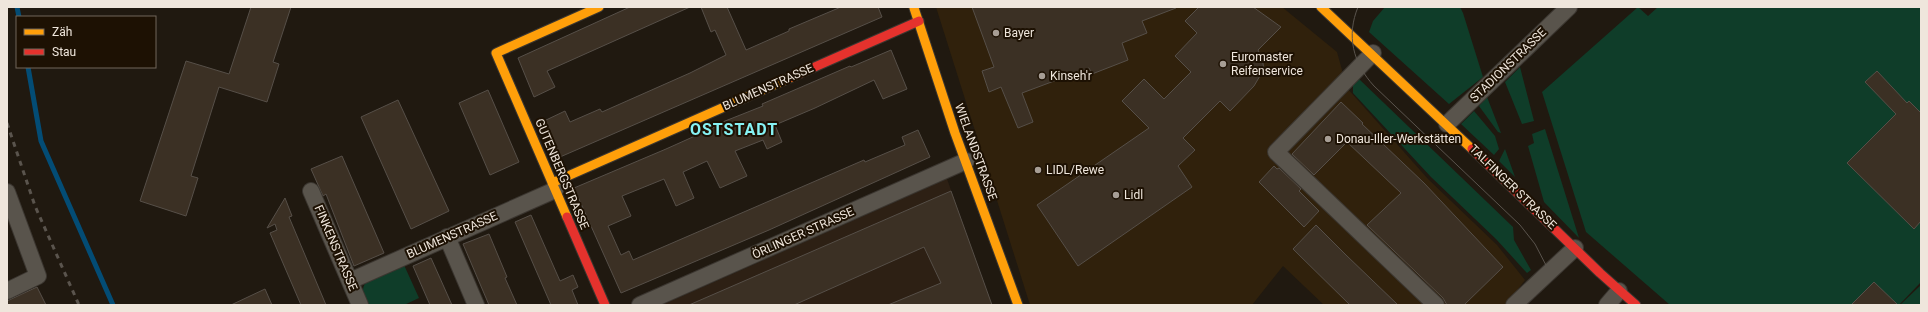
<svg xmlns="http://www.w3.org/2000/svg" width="1928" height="312" font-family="Roboto,sans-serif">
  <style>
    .built { fill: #30210c }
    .industrial { fill: #2d2014 }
    .green { fill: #0f3d29 }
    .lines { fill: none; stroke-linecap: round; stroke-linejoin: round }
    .stream { stroke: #034c75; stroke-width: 5 }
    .building { fill: #3b3024; stroke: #564f48 }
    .street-casing { stroke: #3b3630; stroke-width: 18 }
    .slow-casing { stroke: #3b3630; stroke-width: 11 }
    .jam-casing { stroke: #3b3630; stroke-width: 11 }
    .street { stroke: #59544c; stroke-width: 16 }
    .slow { stroke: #ff9f0a; stroke-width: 9 }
    .jam { stroke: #e5322d; stroke-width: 9 }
    .tram { stroke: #5a544d; stroke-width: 1 }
    .rail { stroke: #5a544d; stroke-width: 3; stroke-dasharray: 5 5; stroke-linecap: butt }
    .poi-dot { fill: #a79e95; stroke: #1d1103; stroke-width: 1.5 }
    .labels { text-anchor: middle; stroke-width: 4; stroke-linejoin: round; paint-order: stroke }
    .poi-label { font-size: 12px; fill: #efe6dc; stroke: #1d1103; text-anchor: start }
    .street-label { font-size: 12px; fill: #efe6dc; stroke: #1d1103 }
    .district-label { font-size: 16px; font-weight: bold; letter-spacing: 1px; fill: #86f2f3; stroke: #1d1103 }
  </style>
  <rect width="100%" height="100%" fill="#201910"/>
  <path class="built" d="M936,7H1282L1337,52L1347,88L1428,179L1497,245L1525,280L1506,305H1324L1283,266L1252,305H1030Z"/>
  <path class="industrial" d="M947,179L992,305H662Z"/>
  <path class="green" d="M1385,7H1460L1463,13L1483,77L1449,104L1369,32L1373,21Z
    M1638,7L1648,16L1658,7H1921V282L1899,305H1670L1586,232L1542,92Z
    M1520,67L1534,121L1522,124L1505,82Z
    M1359,79L1513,227L1514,240L1531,270L1527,273L1496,239L1431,177L1353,93V85Z
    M1487,97L1501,133L1498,132L1479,106Z
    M1474,111L1495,136L1499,149L1494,155L1461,124Z
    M1545,129L1579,238L1544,202L1528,146L1534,143L1532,134Z
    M1505,149L1515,177L1499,161Z
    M404,265L419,298L404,305H368C364,296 360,291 366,282Z
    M1921,285V305H1900Z"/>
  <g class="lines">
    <path class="stream" d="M17,7L19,17
      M28,67L41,141L113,305"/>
  </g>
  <path class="building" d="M251,7H291L273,62L279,64L267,102L219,87L191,176L198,178L186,216L140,201L186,61L229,74Z
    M630,7H690L547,71L555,87L534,97L518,58Z
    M701,7H727L746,50L789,31V29L841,7H878L882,17L560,157L544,121L565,111L570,122L600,109L602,112L690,73L726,55L715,30L711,32Z
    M972,7H1176V8L1142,21L1147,33L1122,43L1128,60L1092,74L1089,68L1022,93L1033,122L1018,128L1001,87L989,92L982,71L994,67Z
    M1199,7H1253L1281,27L1258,50L1262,58L1264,69L1254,86L1230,111L1220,101L1183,138L1195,150L1178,166L1192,187L1078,266L1037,205L1149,128L1122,101L1144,79L1164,99L1191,72L1175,56L1197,33L1185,21Z
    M891,50L907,89L883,99L874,80L815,108L775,125L782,142L767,149L763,140L735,151L747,176L720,188L707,161L683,172L694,198L676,206L664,179L622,196L631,216L608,226L621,255L629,251L633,260L864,160L865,162L905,145L902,137L918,130L930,157L769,230L621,293L574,188L666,149L715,127V125L763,106L762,104L850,66L851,67Z
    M1877,71L1907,103L1909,101L1921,113V221L1914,229L1847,163L1896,114L1865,82Z
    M488,90L519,162L490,175L459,103Z
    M398,100L449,211L411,229L361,117Z
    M1341,102L1363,123L1362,124L1424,183L1503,267L1464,305H1447L1443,298L1367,225L1401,193L1347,142L1314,175L1292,154Z
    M342,156L384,253L354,266L326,194L323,196L311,169Z
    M1274,166L1277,169L1279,168L1301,189L1299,191L1319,211L1304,227L1259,182Z
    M951,191L992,305H888L941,283L924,247L794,305H689Z
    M285,198L292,216L289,217L326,305H301L270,233L277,230L275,224L267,228Z
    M531,215L560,281L573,275L578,287L572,290L578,305H551L515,222Z
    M1316,225L1346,255L1398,305H1350L1293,249Z
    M489,234L507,277L505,278L517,305H489L463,244Z
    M431,258L452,305H430L413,266Z
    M1874,282L1898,305H1851Z
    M37,287L46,305H7V301Z
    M265,289L272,305H231Z"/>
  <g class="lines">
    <g class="street-casing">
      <path id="street" d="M1373,53L1276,152L1436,305
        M1447,124L1569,7
        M311,191L360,305
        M7,192L38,276L7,291
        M447,237L476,305
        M350,281L555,190
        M640,305L966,161
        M1514,305L1575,248
        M1607,305L1619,291"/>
    </g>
    <g class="slow-casing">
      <path id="slow" d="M1321,7L1472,149
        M914,8L955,133L1018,305
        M552,183L792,77
        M567,217L496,53L599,7"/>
    </g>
    <g class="jam-casing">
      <path id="jam" d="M792,77L919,21
        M1472,149L1600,273L1636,305
        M567,217L605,305"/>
    </g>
    <use href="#street" class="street"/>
    <use href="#slow" class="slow"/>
    <use href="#jam" class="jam"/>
    <path class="tram" d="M1358,7C1346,36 1353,63 1374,86L1520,225L1535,244L1549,271"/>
    <path class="rail" d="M7,123L35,206L79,305"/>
  </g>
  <g class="poi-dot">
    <circle cx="996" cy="33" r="4"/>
    <circle cx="1223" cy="64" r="4"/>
    <circle cx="1042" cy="76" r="4"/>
    <circle cx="1328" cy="139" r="4"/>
    <circle cx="1038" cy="170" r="4"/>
    <circle cx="1116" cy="195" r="4"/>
  </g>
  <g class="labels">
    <g class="poi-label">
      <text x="1004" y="37">Bayer</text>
      <text x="1231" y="61">Euromaster<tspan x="1231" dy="14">Reifenservice</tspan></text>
      <text x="1050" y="80">Kinseh'r</text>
      <text x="1336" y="143">Donau-Iller-Werkstätten</text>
      <text x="1046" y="174">LIDL/Rewe</text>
      <text x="1124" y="199">Lidl</text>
    </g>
    <g class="street-label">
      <text transform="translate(1508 65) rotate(-44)" y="4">STADIONSTRASSE</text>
      <text transform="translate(768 87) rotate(-24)" y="4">BLUMENSTRASSE</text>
      <text transform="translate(976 152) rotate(70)" y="4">WIELANDSTRASSE</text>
      <text transform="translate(562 174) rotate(67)" y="4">GUTENBERGSTRASSE</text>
      <text transform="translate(1513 187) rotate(44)" y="4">TALFINGER STRASSE</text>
      <text transform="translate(803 233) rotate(-24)" y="4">ÖRLINGER STRASSE</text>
      <text transform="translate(452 235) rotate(-24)" y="4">BLUMENSTRASSE</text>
      <text transform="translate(336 248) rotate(67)" y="4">FINKENSTRASSE</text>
    </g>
    <g class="district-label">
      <text x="734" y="135">OSTSTADT</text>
    </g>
  </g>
  <rect width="1928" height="312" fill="none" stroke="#efe6dc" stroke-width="16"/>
  <rect x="16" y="16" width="140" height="52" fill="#1d1103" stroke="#71665a"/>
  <rect x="24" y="29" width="20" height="6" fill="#ff9f0a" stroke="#71665a"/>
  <text x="52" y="36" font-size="12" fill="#efe6dc">Zäh</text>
  <rect x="24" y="49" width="20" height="6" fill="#e5322d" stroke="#71665a"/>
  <text x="52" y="56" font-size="12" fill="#efe6dc">Stau</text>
</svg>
